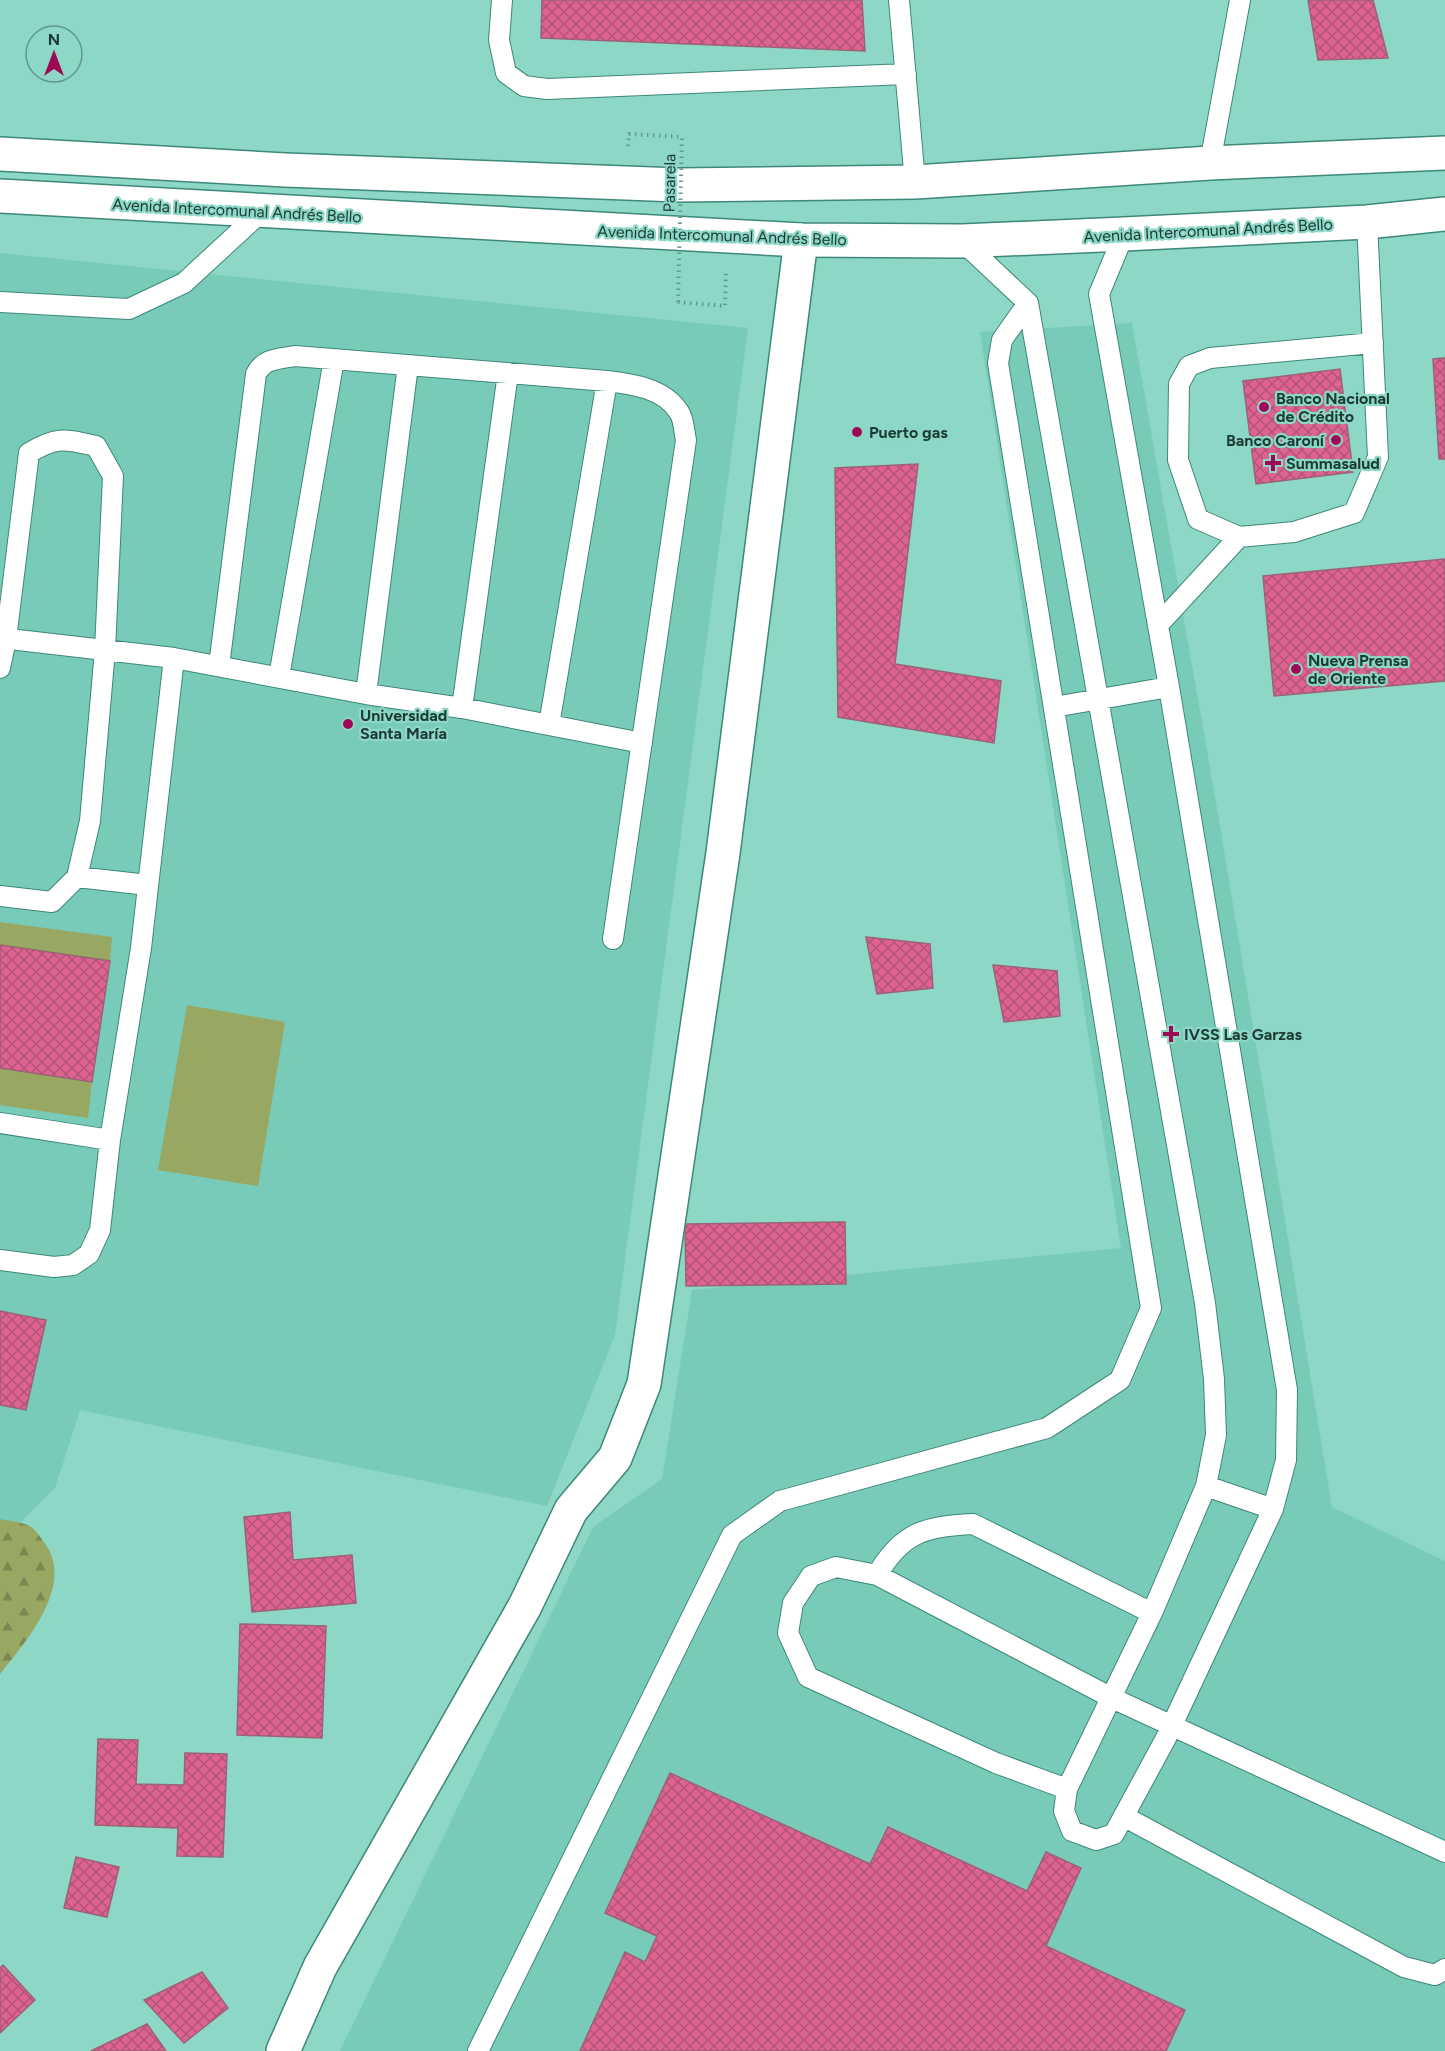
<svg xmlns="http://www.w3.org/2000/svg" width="1445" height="2051" font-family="Figtree,sans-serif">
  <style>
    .built { fill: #78cbb9 }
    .forest { fill: url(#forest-firs) }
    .green { fill: #98a761 }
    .building { fill: url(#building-cross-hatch); stroke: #9b6275; stroke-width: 1.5 }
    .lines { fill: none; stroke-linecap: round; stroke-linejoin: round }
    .lane-casing { stroke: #3e8779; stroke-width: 22 }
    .street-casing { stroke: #3e8779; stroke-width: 36 }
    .secondary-casing { stroke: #3e8779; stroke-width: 36 }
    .path { stroke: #629b8e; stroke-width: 4; stroke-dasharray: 1.5 4.5; stroke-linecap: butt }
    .lane { stroke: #fff; stroke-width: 20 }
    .street { stroke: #fff; stroke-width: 33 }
    .secondary { stroke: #fff; stroke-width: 33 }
    .path-bridge { stroke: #629b8e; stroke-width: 4; stroke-dasharray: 1.5 4.5; stroke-linecap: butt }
    .poi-dot { fill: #9d0955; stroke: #8dd7c6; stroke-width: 2 }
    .labels { text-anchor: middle; stroke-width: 4.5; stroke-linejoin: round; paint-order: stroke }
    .street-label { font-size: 16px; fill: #1c3b34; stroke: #8dd7c6 }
    .poi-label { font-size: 16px; font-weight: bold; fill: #1c3b34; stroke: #8dd7c6; text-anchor: start }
  </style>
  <defs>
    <pattern id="forest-firs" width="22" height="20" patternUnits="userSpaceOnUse" patternTransform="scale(1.5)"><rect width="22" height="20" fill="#98a761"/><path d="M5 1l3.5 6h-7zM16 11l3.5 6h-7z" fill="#7b8951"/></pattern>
    <pattern id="building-cross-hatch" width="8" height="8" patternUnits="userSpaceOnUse" patternTransform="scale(1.5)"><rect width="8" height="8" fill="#de6391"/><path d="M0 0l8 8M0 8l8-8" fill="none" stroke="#b35377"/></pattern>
  </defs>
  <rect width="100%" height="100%" fill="#8dd7c6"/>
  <path class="built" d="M0,253L748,328L615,1335L547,1506L80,1410L55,1488L11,1532L0,1531Z
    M1132,323L1219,819L1332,1507L1445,1561V2051H340L593,1527L662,1479L692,1290L1121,1248L980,332Z"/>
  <path class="forest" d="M0,1519C9,1521 24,1522 31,1527C36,1530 40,1537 43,1541C77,1582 27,1641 0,1674Z"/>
  <path class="green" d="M0,922L112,937L110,961L0,945Z
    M187,1005L285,1022L258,1186L158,1170Z
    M0,1068L92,1082L88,1118L0,1105Z"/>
  <path class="building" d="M542,0H862L865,51L541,38Z
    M1308,0H1373L1388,58L1318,60Z
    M1445,358V459H1439L1433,359Z
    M1340,369L1353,472L1256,484L1243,381Z
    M918,464L895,664L1001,681L994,743L838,717L835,468Z
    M1445,559V681L1274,696L1263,576Z
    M866,937L930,944L933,988L877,994Z
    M0,945L110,961L92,1082L0,1068Z
    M993,965L1057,971L1060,1016L1004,1022Z
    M845,1222L846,1284L686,1286L685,1224Z
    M0,1311L46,1320L26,1410L0,1405Z
    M290,1512L293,1560L352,1555L356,1603L252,1612L244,1517Z
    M240,1624L326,1626L322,1738L237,1735Z
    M98,1739L138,1740L136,1784L184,1785L185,1753L227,1754L223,1857L177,1856L178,1828L95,1825Z
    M670,1773L870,1864L888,1827L1027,1891L1046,1852L1081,1868L1046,1946L1185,2010L1166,2051H580L625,1952L645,1962L657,1936L605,1913Z
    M76,1857L119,1867L107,1917L64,1908Z
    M3,1965L35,2000L0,2033V1968Z
    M202,1972L228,2008L184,2043L144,2000Z
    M147,2024L166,2051H91Z"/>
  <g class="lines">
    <g class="lane-casing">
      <path id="lane" d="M502,0L499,40L506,73L524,86L547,89L906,74
        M899,0L915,182
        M1210,163L1240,0
        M1367,222L1378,457L1354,513L1294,532L1239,537L1198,519L1178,460L1179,384L1189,366L1210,358L1373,343
        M962,241L1028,303L1205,1303L1214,1379L1216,1435L1206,1486L1152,1613L1067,1789L1064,1811L1072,1831L1096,1840L1114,1834L1166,1738L1273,1509L1286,1460L1287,1390L1169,687L1099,294L1124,234
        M0,302L129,309L184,283L262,211
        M1158,625L1239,537
        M0,638L174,658L366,694L462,708L642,743
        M219,666L256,374C264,358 279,359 295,356L607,381C632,384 664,388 679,412C684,419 684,432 686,440L613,939
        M0,668L6,639L29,453C57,436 65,439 96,446L113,476L105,650L90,821L77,877L52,902L0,896
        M279,677L334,359
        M366,694L408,365
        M1054,707L1169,687
        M462,708L508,373
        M549,725L607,381
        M77,877L148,885
        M0,1123L110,1140
        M0,1260L54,1267L73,1265L89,1254L100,1230L110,1140L141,948L174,658
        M1206,1486L1273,1509
        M877,1575C902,1532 926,1526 973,1524L1152,1613
        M1067,1789L996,1763L808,1677L788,1633L793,1603L811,1576L836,1567L877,1575L1112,1698L1445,1852
        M1125,1817L1404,1967L1435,1975L1445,1969
        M478,2051L732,1535L780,1501L1047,1428L1120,1380L1151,1308L998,363L1002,340L1028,303"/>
    </g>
    <g class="street-casing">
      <path id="street" d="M283,2051L320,1967L525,1606L571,1510L615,1458L644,1384L723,853L801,240"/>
    </g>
    <g class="secondary-casing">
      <path id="secondary" d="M0,154L285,170L678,185L915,182L1210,163L1445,153
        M0,196L801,240L962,241L1124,234L1367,222L1445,214"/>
    </g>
    <path class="path" d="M628,146L629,134L682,137
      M678,302L725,306L726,270"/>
    <use href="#lane" class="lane"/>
    <use href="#street" class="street"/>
    <use href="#secondary" class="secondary"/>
    <path class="path-bridge" d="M678,302L682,137"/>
  </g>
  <g class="poi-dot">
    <circle cx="1264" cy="407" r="6"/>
    <circle cx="857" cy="432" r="6"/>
    <circle cx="1336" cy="440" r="6"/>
    <path d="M1270 454h6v6h6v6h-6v6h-6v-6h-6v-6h6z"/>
    <circle cx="1296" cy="669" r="6"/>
    <circle cx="348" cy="724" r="6"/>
    <path d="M1168 1025h6v6h6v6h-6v6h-6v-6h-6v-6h6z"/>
  </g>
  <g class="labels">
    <g class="street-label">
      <text transform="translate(669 183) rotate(-89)" y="6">Pasarela</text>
      <text transform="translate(237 210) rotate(3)" y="6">Avenida Intercomunal Andrés Bello</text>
      <text transform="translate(1208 230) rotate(-3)" y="6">Avenida Intercomunal Andrés Bello</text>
      <text transform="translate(722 235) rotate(2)" y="6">Avenida Intercomunal Andrés Bello</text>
    </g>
    <g class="poi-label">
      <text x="1276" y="404">Banco Nacional<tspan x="1276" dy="18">de Crédito</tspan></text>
      <text x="869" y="438">Puerto gas</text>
      <text x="1324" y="446" text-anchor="end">Banco Caroní</text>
      <text x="1286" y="469">Summasalud</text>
      <text x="1308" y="666">Nueva Prensa<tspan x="1308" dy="18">de Oriente</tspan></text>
      <text x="360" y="721">Universidad<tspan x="360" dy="18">Santa María</tspan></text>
      <text x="1184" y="1040">IVSS Las Garzas</text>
    </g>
  </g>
  <g transform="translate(54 54)"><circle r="28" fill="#8dd7c6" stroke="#60998c" stroke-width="1.5"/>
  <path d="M0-4.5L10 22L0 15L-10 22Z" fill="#9d0955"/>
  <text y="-9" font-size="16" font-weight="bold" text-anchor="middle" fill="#1c3b34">N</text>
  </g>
</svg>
